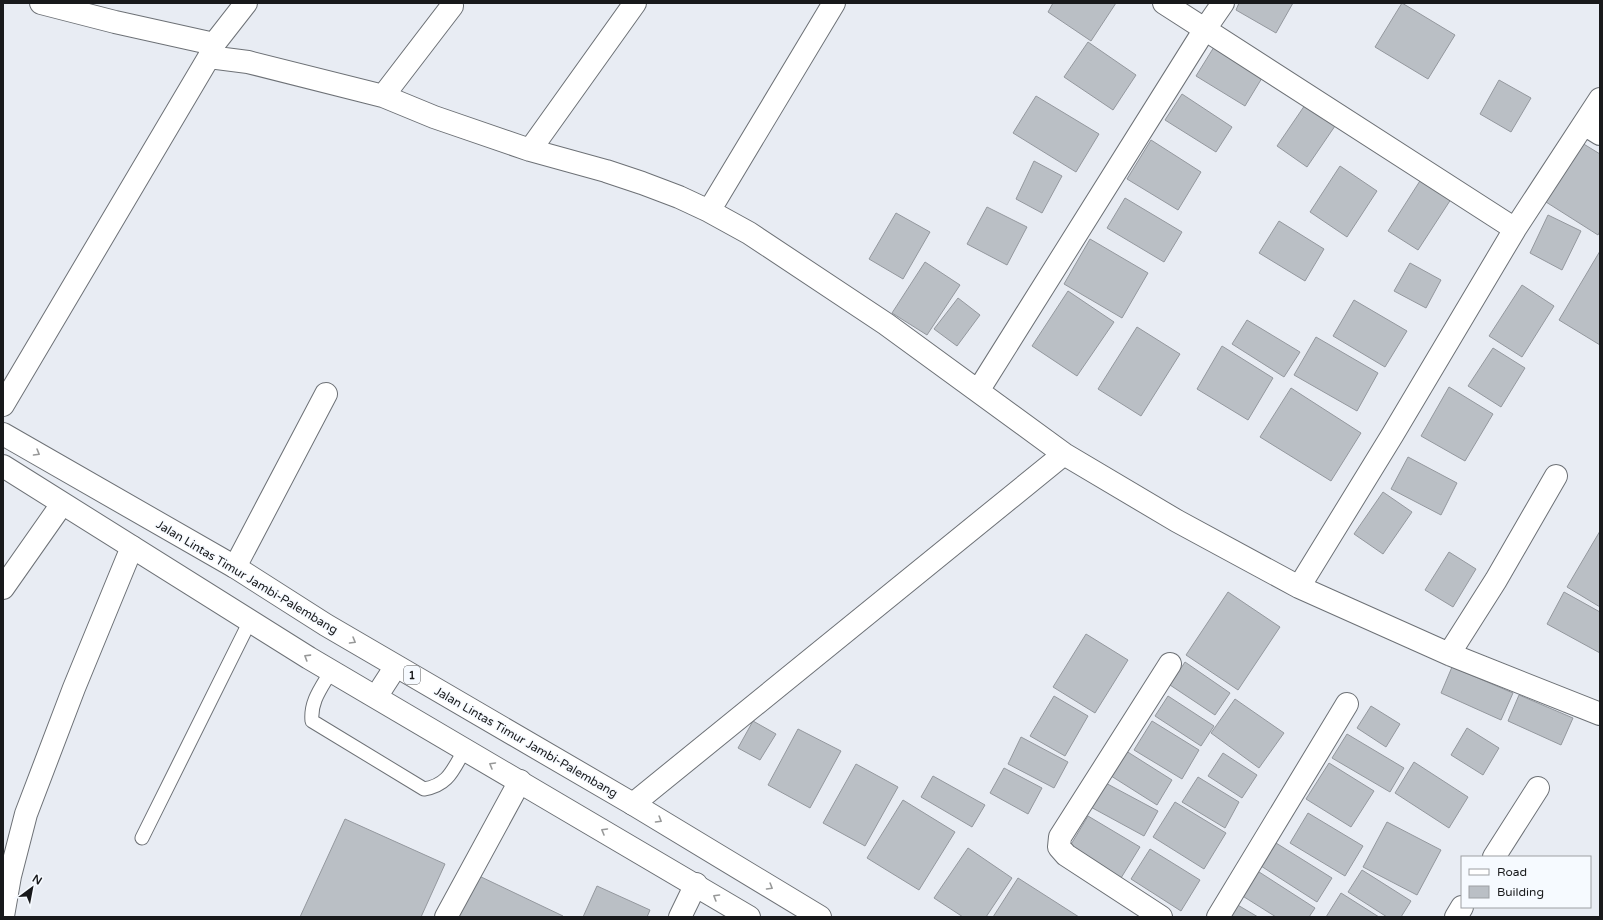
<svg xmlns="http://www.w3.org/2000/svg" width="1603" height="920" font-family="'Varela Round',sans-serif">
  <style>
    .building { fill: #babfc5; stroke: #94989e }
    .lines { fill: none; stroke-linecap: round; stroke-linejoin: round }
    .lane-casing { stroke: #6d7176; stroke-width: 15 }
    .street-casing { stroke: #6d7176; stroke-width: 24 }
    .highway-casing { stroke: #6d7176; stroke-width: 24 }
    .lane { stroke: #fff; stroke-width: 13 }
    .street { stroke: #fff; stroke-width: 22 }
    .highway { stroke: #fff; stroke-width: 22 }
    .oneway { stroke: #979898 }
    .labels { text-anchor: middle; stroke-width: 3; stroke-linejoin: round; paint-order: stroke }
    .shield { fill: #f6faff; stroke: #5b5c5f; stroke-width: 1 }
    .shield-label { font-size: 11px; font-weight: bold; fill: #18191b }
    .street-label { font-size: 12px; fill: #18191b; stroke: #f6faff }
  </style>
  <rect width="100%" height="100%" fill="#e8ecf3"/>
  <path class="building" d="M1053,3H1116L1091,41L1048,12Z
    M1239,3H1293L1276,33L1236,10Z
    M1402,3L1455,35L1428,79L1375,47Z
    M1088,42L1136,75L1113,110L1064,77Z
    M1214,47L1262,78L1245,106L1196,76Z
    M1499,80L1531,98L1511,132L1480,114Z
    M1182,94L1232,127L1216,152L1165,120Z
    M1036,96L1099,134L1076,172L1013,133Z
    M1305,105L1335,126L1307,167L1277,146Z
    M1151,140L1201,172L1178,210L1127,179Z
    M1582,143L1600,154V231L1598,235L1546,202Z
    M1034,161L1062,176L1042,213L1016,199Z
    M1340,166L1377,191L1347,237L1310,212Z
    M1425,173L1455,193L1418,250L1388,231Z
    M1125,198L1182,232L1164,262L1107,228Z
    M987,207L1027,227L1007,265L967,244Z
    M896,213L930,232L903,279L869,259Z
    M1548,215L1581,231L1562,270L1530,253Z
    M1279,221L1324,249L1305,281L1259,253Z
    M1090,239L1148,273L1122,318L1064,284Z
    M1600,251V345L1559,320Z
    M925,262L960,285L927,335L892,313Z
    M1410,263L1441,280L1426,308L1394,291Z
    M1522,285L1554,306L1522,357L1489,336Z
    M1068,291L1114,322L1077,376L1032,346Z
    M958,298L980,315L957,346L934,329Z
    M1354,300L1407,331L1385,367L1333,336Z
    M1247,320L1300,352L1284,377L1232,344Z
    M1137,327L1180,354L1141,416L1098,389Z
    M1316,337L1378,373L1357,411L1294,375Z
    M1222,346L1273,378L1248,420L1197,389Z
    M1493,348L1525,368L1501,407L1468,386Z
    M1449,387L1493,414L1465,461L1421,436Z
    M1291,388L1361,433L1331,481L1260,437Z
    M1408,457L1457,483L1441,515L1391,489Z
    M1383,492L1412,512L1383,554L1354,534Z
    M1600,531V607L1567,587Z
    M1449,552L1476,569L1453,607L1425,590Z
    M1228,592L1280,627L1238,690L1186,655Z
    M1564,592L1600,612V653L1547,624Z
    M1086,634L1128,660L1095,713L1053,687Z
    M1185,662L1230,693L1215,715L1170,685Z
    M1452,667L1513,693L1501,720L1441,693Z
    M1519,695L1573,718L1561,745L1508,721Z
    M1054,696L1088,716L1065,756L1030,736Z
    M1168,696L1214,726L1201,746L1155,716Z
    M1235,699L1284,733L1259,768L1211,733Z
    M1371,706L1400,724L1386,747L1357,728Z
    M753,721L776,734L760,760L738,748Z
    M1152,721L1199,750L1182,779L1134,750Z
    M1467,728L1499,748L1483,775L1451,755Z
    M798,729L841,751L810,808L768,785Z
    M1347,734L1404,768L1390,792L1332,758Z
    M1021,737L1068,762L1054,788L1008,764Z
    M1123,749L1172,780L1157,805L1108,774Z
    M1223,753L1257,775L1242,798L1208,776Z
    M1414,762L1468,797L1449,828L1395,793Z
    M1329,763L1374,791L1351,827L1306,799Z
    M856,764L898,787L865,846L823,823Z
    M1004,768L1042,788L1028,814L990,793Z
    M933,776L985,805L972,827L921,797Z
    M1198,777L1239,802L1225,828L1182,802Z
    M1100,780L1158,811L1144,836L1087,805Z
    M903,800L955,832L919,890L867,858Z
    M1175,802L1226,833L1204,869L1153,837Z
    M1308,813L1363,846L1345,876L1290,843Z
    M1088,816L1140,847L1121,878L1070,846Z
    M345,819L445,864L421,917H300Z
    M1387,822L1441,850L1417,895L1363,867Z
    M1276,843L1332,878L1317,902L1261,866Z
    M968,848L1012,878L986,917H963L934,898Z
    M1150,849L1200,880L1181,911L1131,879Z
    M1256,870L1315,908L1309,917H1276L1241,895Z
    M1362,870L1411,901L1401,917H1387L1348,892Z
    M477,875L563,916L562,917H456Z
    M1018,878L1079,917H993Z
    M597,886L650,910L647,917H583Z
    M1341,893L1379,917H1326Z
    M1236,904L1258,917H1228Z"/>
  <g class="lines">
    <g class="lane-casing">
      <path id="lane" d="M331,671C322,687 310,701 312,721L424,789C449,785 453,769 465,749
        M142,838L250,621"/>
    </g>
    <g class="street-casing">
      <path id="street" d="M41,3L115,22L214,44
        M1164,3L1515,229
        M209,57L248,62L383,96L434,117L530,150L606,171L642,183L679,197L709,211L749,233L886,324L1064,454
        M383,96L452,6
        M1584,124L1600,134
        M530,150L635,3
        M709,211L834,3
        M978,391L1205,29L1223,3
        M3,405L209,57L214,44L246,3
        M235,567L326,394
        M1299,587L1393,434L1515,229L1600,99
        M3,588L62,504
        M1449,654L1496,580L1556,476
        M633,804L1064,454L1177,521L1299,587L1449,654L1600,714
        M1494,857L1538,788
        M3,916L10,876L26,814L74,688L132,547
        M446,917L520,781
        M680,917L696,884
        M1161,917L1066,855L1059,847L1060,837L1170,664
        M1218,917L1347,704
        M1456,917L1462,907"/>
    </g>
    <g class="highway-casing">
      <path id="highway" d="M3,434L235,567L326,625L633,804L820,917
        M3,466L309,658L749,917
        M376,697L396,666"/>
    </g>
    <use href="#lane" class="lane"/>
    <use href="#street" class="street"/>
    <use href="#highway" class="highway"/>
  </g>
  <defs><path id="oneway-chevron" d="M-2-3.5L2.5 0L-2 3.5" fill="none" stroke-width="1.6" stroke-linecap="round" stroke-linejoin="round"/></defs>
  <g class="oneway">
    <use href="#oneway-chevron" transform="translate(37 453) rotate(30)"/>
    <use href="#oneway-chevron" transform="translate(353 641) rotate(30)"/>
    <use href="#oneway-chevron" transform="translate(307 657) rotate(-148)"/>
    <use href="#oneway-chevron" transform="translate(492 765) rotate(-150)"/>
    <use href="#oneway-chevron" transform="translate(659 820) rotate(31)"/>
    <use href="#oneway-chevron" transform="translate(604 831) rotate(-150)"/>
    <use href="#oneway-chevron" transform="translate(770 887) rotate(31)"/>
    <use href="#oneway-chevron" transform="translate(716 897) rotate(-149)"/>
  </g>
  <g class="labels">
    <rect class="shield" x="404" y="666" width="16" height="18" rx="3"/>
    <g class="shield-label">
      <text x="412" y="679">1</text>
    </g>
    <g class="street-label">
      <text transform="translate(247 577) rotate(31)" y="4">Jalan Lintas Timur Jambi-Palembang</text>
      <text transform="translate(526 742) rotate(30)" y="4">Jalan Lintas Timur Jambi-Palembang</text>
    </g>
  </g>
  <rect width="1603" height="920" fill="none" stroke="#18191b" stroke-width="8"/>
  <rect x="1461" y="856" width="130" height="52" fill="#f6faff" stroke="#9da0a4"/>
  <rect x="1469" y="869" width="20" height="6" fill="#ffffff" stroke="#9da0a4"/>
  <text x="1497" y="876" font-size="12" fill="#18191b">Road</text>
  <rect x="1469" y="886" width="20" height="12" fill="#babfc5" stroke="#9da0a4"/>
  <text x="1497" y="896" font-size="12" fill="#18191b">Building</text>
  <g transform="translate(32 888) rotate(32)" stroke="#f6faff" stroke-width="3" paint-order="stroke">
  <path d="M0-3L7 15L0 10L-7 15Z" fill="#18191b"/>
  <text y="-6" font-size="11" font-weight="bold" text-anchor="middle" fill="#18191b">N</text>
  </g>
</svg>
